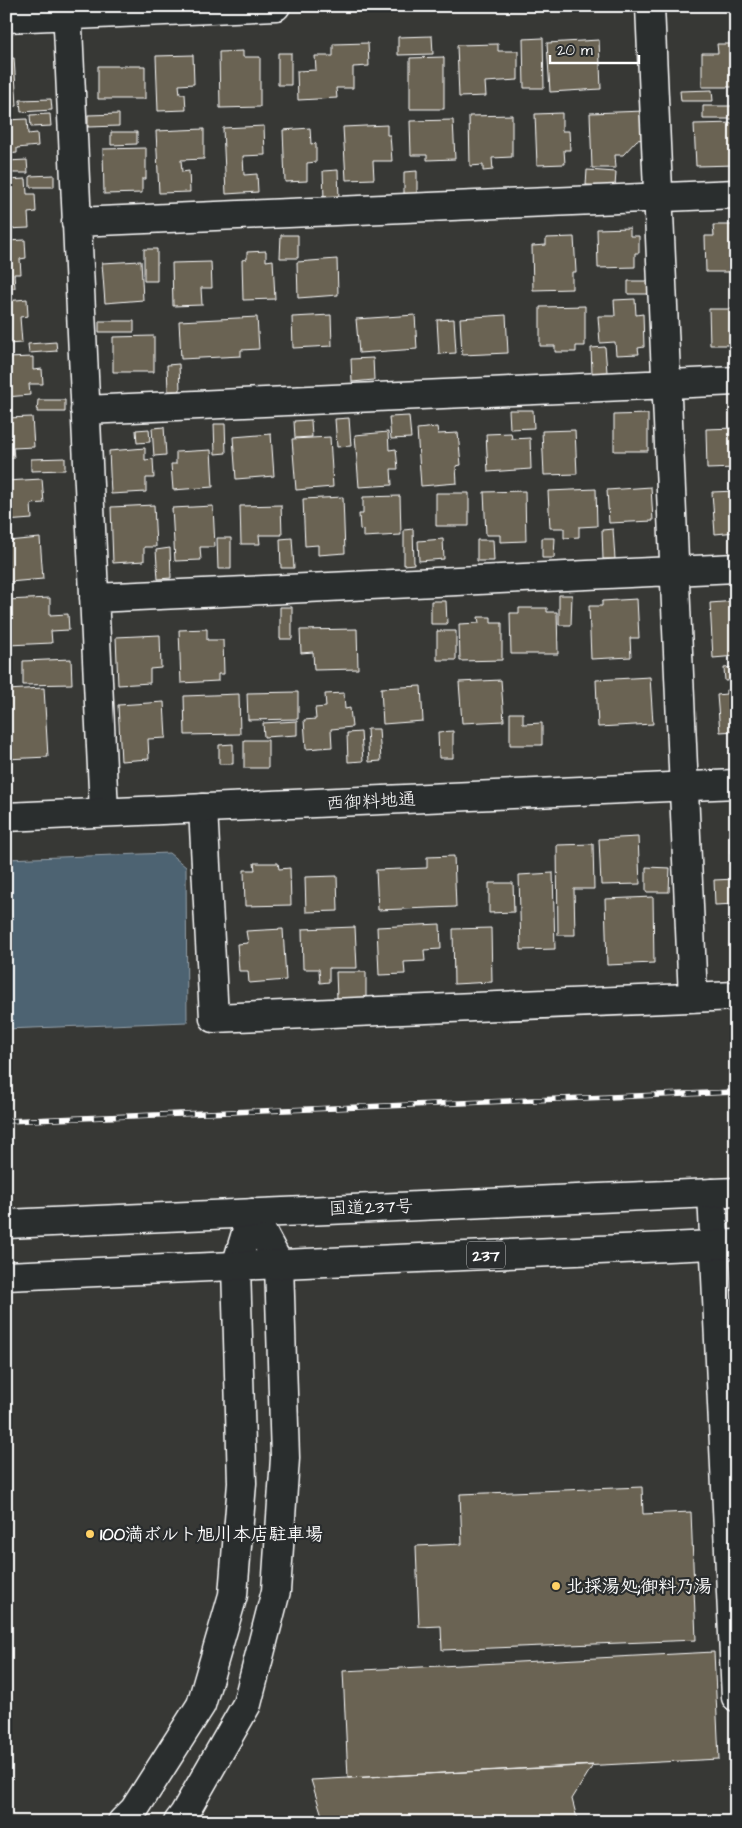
<svg xmlns="http://www.w3.org/2000/svg" width="742" height="1828" font-family="'Architects Daughter','Klee One',sans-serif">
  <style>
    .water { fill: #4e6372; stroke: #95a1aa }
    .building { fill: #6a6353; stroke: #fff }
    .lines { fill: none; stroke-linecap: round; stroke-linejoin: round }
    .street-casing { stroke: #fff; stroke-width: 31 }
    .secondary-casing { stroke: #fff; stroke-width: 31 }
    .primary-casing { stroke: #fff; stroke-width: 31 }
    .highway-casing { stroke: #fff; stroke-width: 31 }
    .street { stroke: #2a2d2e; stroke-width: 28 }
    .secondary { stroke: #2a2d2e; stroke-width: 28 }
    .primary { stroke: #2a2d2e; stroke-width: 28 }
    .highway { stroke: #2a2d2e; stroke-width: 28 }
    .rail-casing { stroke: #fff; stroke-width: 5.5 }
    .rail { stroke: #2a2d2e; stroke-width: 4; stroke-dasharray: 11; stroke-linecap: butt }
    .poi-dot { fill: #ffd166; stroke: #2a2d2e; stroke-width: 2 }
    .labels { text-anchor: middle; stroke-width: 4.5; stroke-linejoin: round; paint-order: stroke }
    .shield { fill: #2a2d2e; stroke: #bfc0c0; stroke-width: 1 }
    .shield-label { font-size: 16px; font-weight: bold; fill: #fff }
    .street-label { font-size: 18px; fill: #fff; stroke: #2a2d2e }
    .poi-label { font-size: 18px; font-weight: bold; fill: #fff; stroke: #2a2d2e; text-anchor: start }
  </style>
  <rect width="100%" height="100%" fill="#373835"/>
  <filter id="ink" filterUnits="userSpaceOnUse"><feTurbulence type="fractalNoise" baseFrequency=".02" numOctaves="2"/><feDisplacementMap in="SourceGraphic" scale="10" xChannelSelector="R" yChannelSelector="G"/><feConvolveMatrix kernelMatrix="1 2 1 2 8 2 1 2 1" color-interpolation-filters="sRGB"/></filter>
  <g filter="url(#ink)">
    <path class="water" d="M169,853L186,867L187,1022L6,1029V859Z"/>
    <path class="building" d="M432,36L433,54L398,55V37Z
      M543,38L544,88H524L523,39Z
      M599,40L601,89L550,92L547,43Z
      M368,43L369,66L353,67V88H336L337,98L298,100L297,71L316,70L315,56H333V44Z
      M498,44V51H518V80L485,82L486,96L459,97L457,45Z
      M717,44H736V87H702V53H718Z
      M243,51V57H260V107L220,108L219,52Z
      M278,53H291V85H278Z
      M193,55L194,84L179,85L180,94H185L186,110L158,111L156,56Z
      M444,57V109H410V58Z
      M14,58L17,106L6,107V59Z
      M98,66H145V99H98Z
      M712,90L713,101H681L680,91Z
      M51,99L52,110L21,112L20,100Z
      M703,106H736V119H703Z
      M644,111L645,139L637,140L623,155H615L616,168H592L590,113Z
      M562,113V131H569L570,150H564L565,164L537,165L535,114Z
      M50,114L51,126L31,127L30,115Z
      M119,114V126L88,127V115Z
      M512,115V157L492,158L493,170L483,171V165L470,166L469,116Z
      M27,119L28,134L37,133L38,146L17,148V153L6,154V120Z
      M453,120L455,159L427,160V155H411L410,121Z
      M735,123L736,165L696,166L694,124Z
      M387,125V135H390L392,161H373L374,179L346,180L343,127Z
      M264,126L265,155L243,156L244,175L257,174L258,192L226,194L223,128Z
      M310,128L311,144L316,143V162L307,163V181L285,182L283,130Z
      M204,129V159L181,160L182,172L189,171L190,192L159,193L156,131Z
      M111,132H137V144L111,145Z
      M146,148V179H142V193L104,194L103,149Z
      M27,160L28,173H6V161Z
      M338,170L339,199H324L323,171Z
      M587,170L616,172L615,187L586,185Z
      M417,171V195H404V172Z
      M54,175V187H30V176Z
      M26,179L27,194H35L36,212L28,213L29,228L6,229V180Z
      M713,225H736V272H706L705,236H714Z
      M630,228V236H639V253H635V267L598,268L597,229Z
      M281,235H298V258H280Z
      M574,237L576,272H572V289L533,290L532,246L546,245V238Z
      M25,240L26,258L20,259L21,274H14L15,288H6V241Z
      M144,249H157V281H144Z
      M266,251V261L273,260L275,299L243,300L242,260L247,259V252Z
      M337,259L338,295L298,298L297,262Z
      M141,261L143,300L105,303L102,263Z
      M211,262L212,288H201L202,305L173,306L172,263Z
      M628,281H651V294H628Z
      M27,299L28,316L20,317L22,343L6,344V301Z
      M635,299L636,315L643,314L644,347L638,348L639,354L616,355L615,342L600,343L598,316H615L614,300Z
      M585,306V346H576V352H555V346H540V307Z
      M709,309H736V345H710Z
      M331,315L332,346L293,348L292,317Z
      M415,315L417,349L359,353L356,319Z
      M506,315L508,353L462,355L460,318Z
      M257,317L259,349L241,350V356L181,359L179,321Z
      M454,319L456,353L439,354L437,320Z
      M99,321H134V332H99Z
      M154,336V372H113V337Z
      M56,342L57,351L29,353L28,344Z
      M605,347L607,372L592,373L591,348Z
      M33,357V370L42,369L43,384H29L30,395L6,397V358Z
      M373,358L374,380L352,382L351,359Z
      M179,364L180,391H168L167,365Z
      M38,400H65V412H37Z
      M509,410H533L534,428L510,429Z
      M648,414V451H614V415Z
      M409,416L411,438L391,439L389,417Z
      M32,417L34,447L13,448L14,458L6,459V418Z
      M349,418L351,446L337,447L335,419Z
      M311,420L312,437L295,438L294,421Z
      M214,424H225L226,453L215,454Z
      M164,427L166,455L154,456L152,428Z
      M437,427L438,434L458,433L461,465L456,466L457,483L421,486L417,429Z
      M736,428V468L707,469L706,429Z
      M149,429L150,442L137,443L136,430Z
      M575,430L577,474L544,475L542,431Z
      M388,432L389,450L396,449L398,469H391L392,485L359,487L355,435Z
      M511,433L512,439L530,438L531,469L488,472L486,434Z
      M271,434L274,476L236,479L233,437Z
      M330,437L333,487L296,490L292,439Z
      M145,448V460L153,459L154,478H146V492L111,494L109,451Z
      M211,450L213,487L173,490L171,464H176V452Z
      M65,458V470L31,471V459Z
      M42,479L44,503L31,504L32,519L6,521V481Z
      M651,487L653,521L609,523L607,490Z
      M596,489L597,526L579,527V537L564,538V528H550L548,491Z
      M525,491L526,541L500,542V535H486L484,492Z
      M736,491V532L715,534L712,492Z
      M436,493H469V526H436Z
      M400,496L401,535L363,537V530L360,529L359,514H363V497Z
      M343,497L345,553L318,555V545L305,546L303,499Z
      M154,505L156,547H144V561L113,563L111,507Z
      M281,505L282,535H259L260,544H241L240,506Z
      M213,506L215,547H200L201,560L175,561L172,508Z
      M413,529L414,564L404,565V530Z
      M613,529L615,559H603L602,530Z
      M40,538L43,579L9,582L7,541Z
      M217,538H231V569H218Z
      M292,538L294,568H281L280,539Z
      M542,538H555L554,558H542Z
      M443,539L444,559L419,561L418,541Z
      M477,540H493L494,561H477Z
      M170,548L171,578L158,579L156,550Z
      M559,595H572L571,625H559Z
      M50,598V615L68,614L69,630L51,631L52,643L8,645L6,600Z
      M637,599L639,638H630L631,657L591,659L589,606H602V601Z
      M431,601H446L447,624H431Z
      M736,601V656L713,658L710,603Z
      M280,607H292V639H280Z
      M519,608H547V612H557L558,654H511L510,613H519Z
      M478,617H491V623H502V660L460,661L459,624L479,623Z
      M207,629V640H223L224,674H218V681L181,683L179,630Z
      M357,629L358,669L314,670L313,652L301,653L300,630Z
      M437,631H456V660H437Z
      M160,635L161,668L150,669V683L118,685L116,637Z
      M71,659L72,684L23,685V661Z
      M736,667V680L725,681L724,668Z
      M650,677L653,724L598,727L596,680Z
      M501,680L504,721L462,723L459,682Z
      M421,686L423,721L383,724L381,688Z
      M44,688L48,757L6,759V690Z
      M736,689V731L720,732L717,695L726,694V690Z
      M298,692V719L248,720L247,693Z
      M344,693L345,709L350,708L352,727L331,729L332,747L306,749L304,720L316,719L315,708L326,707L325,694Z
      M239,694L240,734L185,735L184,696Z
      M164,702L166,738L148,739L149,759L121,761L118,705Z
      M510,713H523V724L542,723V745H510Z
      M297,721V735L264,737L263,723Z
      M367,729H379L381,761L369,762Z
      M453,731V758H439L438,732Z
      M361,732L363,761L348,762L347,733Z
      M244,740H268V768H244Z
      M233,744V764H219V745Z
      M730,835H736V853H730Z
      M638,837L640,884L601,885L599,839Z
      M593,844L594,889H574L575,935H558L557,845Z
      M454,856L456,907L378,910L376,870L427,868V857Z
      M254,863H278L279,869L290,868L291,905L245,906L244,870H255Z
      M646,867L670,868L669,892H646Z
      M553,873L555,949L521,950L519,875Z
      M337,876L338,911L306,912L305,877Z
      M736,879V904L715,905L714,880Z
      M489,883H513L514,912L489,913Z
      M653,897L654,963L607,965L605,899Z
      M440,924L441,949L424,950L425,961L404,962L405,974L379,975L377,927Z
      M355,927L357,968H329V982L320,983L319,969H303L302,929Z
      M491,928L492,982L454,984L453,929Z
      M283,929L286,980L249,983L248,971H239L237,944L248,943L246,931Z
      M336,972H366V998L337,999Z
      M642,1487L643,1514L691,1512L696,1640L442,1650L441,1626L419,1627L416,1546L462,1544L460,1494Z
      M714,1652L719,1759L348,1778L343,1671Z
      M593,1765L572,1799L578,1822H324L311,1780Z"/>
    <g class="lines">
      <g class="street-casing">
        <path id="street" d="M67,6L104,812
          M650,6L693,998
          M6,18L276,6
          M76,222L736,194
          M85,410L736,381
          M94,598L736,568
          M203,808L214,1018L736,996
          M712,1193L736,1697"/>
      </g>
      <g class="secondary-casing">
        <path id="secondary" d="M6,817L736,784"/>
      </g>
      <g class="primary-casing">
        <path id="primary" d="M122,1822L134,1810L201,1705L233,1595L242,1483L236,1266L252,1213
          M178,1822L184,1814L247,1704L276,1591L285,1458L279,1264L252,1213"/>
      </g>
      <g class="highway-casing">
        <path id="highway" d="M6,1224L736,1192
          M6,1276L736,1244"/>
      </g>
      <use href="#street" class="street"/>
      <use href="#secondary" class="secondary"/>
      <use href="#primary" class="primary"/>
      <use href="#highway" class="highway"/>
      <g class="rail-casing">
        <path id="rail" d="M6,1121L736,1092"/>
      </g>
      <use href="#rail" class="rail"/>
    </g>
  </g>
  <g class="poi-dot">
    <circle cx="90" cy="1534" r="5"/>
    <circle cx="556" cy="1586" r="5"/>
  </g>
  <g class="labels">
    <rect class="shield" x="467" y="1241.5" width="38" height="27" rx="4"/>
    <g class="shield-label">
      <text x="486" y="1261">237</text>
    </g>
    <g class="street-label">
      <text transform="translate(371 801) rotate(-3)" y="6">西御料地通</text>
      <text transform="translate(371 1207) rotate(-2)" y="6">国道237号</text>
    </g>
    <g class="poi-label">
      <text x="100" y="1540">100満ボルト旭川本店駐車場</text>
      <text x="566" y="1592">北採湯処;御料乃湯</text>
    </g>
  </g>
  <rect width="742" height="1828" fill="none" stroke="#2a2d2e" stroke-width="25"/>
  <rect x="12" y="12" width="717" height="1803" fill="none" stroke="#fff" stroke-width="2" filter="url(#ink)"/>
  <path d="M550 55v8h89v-8" fill="none" stroke="#ffffff" stroke-width="2.5"/>
  <text x="557" y="55" font-size="15" fill="#ffffff" stroke="#2a2d2e" stroke-width="4" paint-order="stroke">20 m</text>
</svg>
